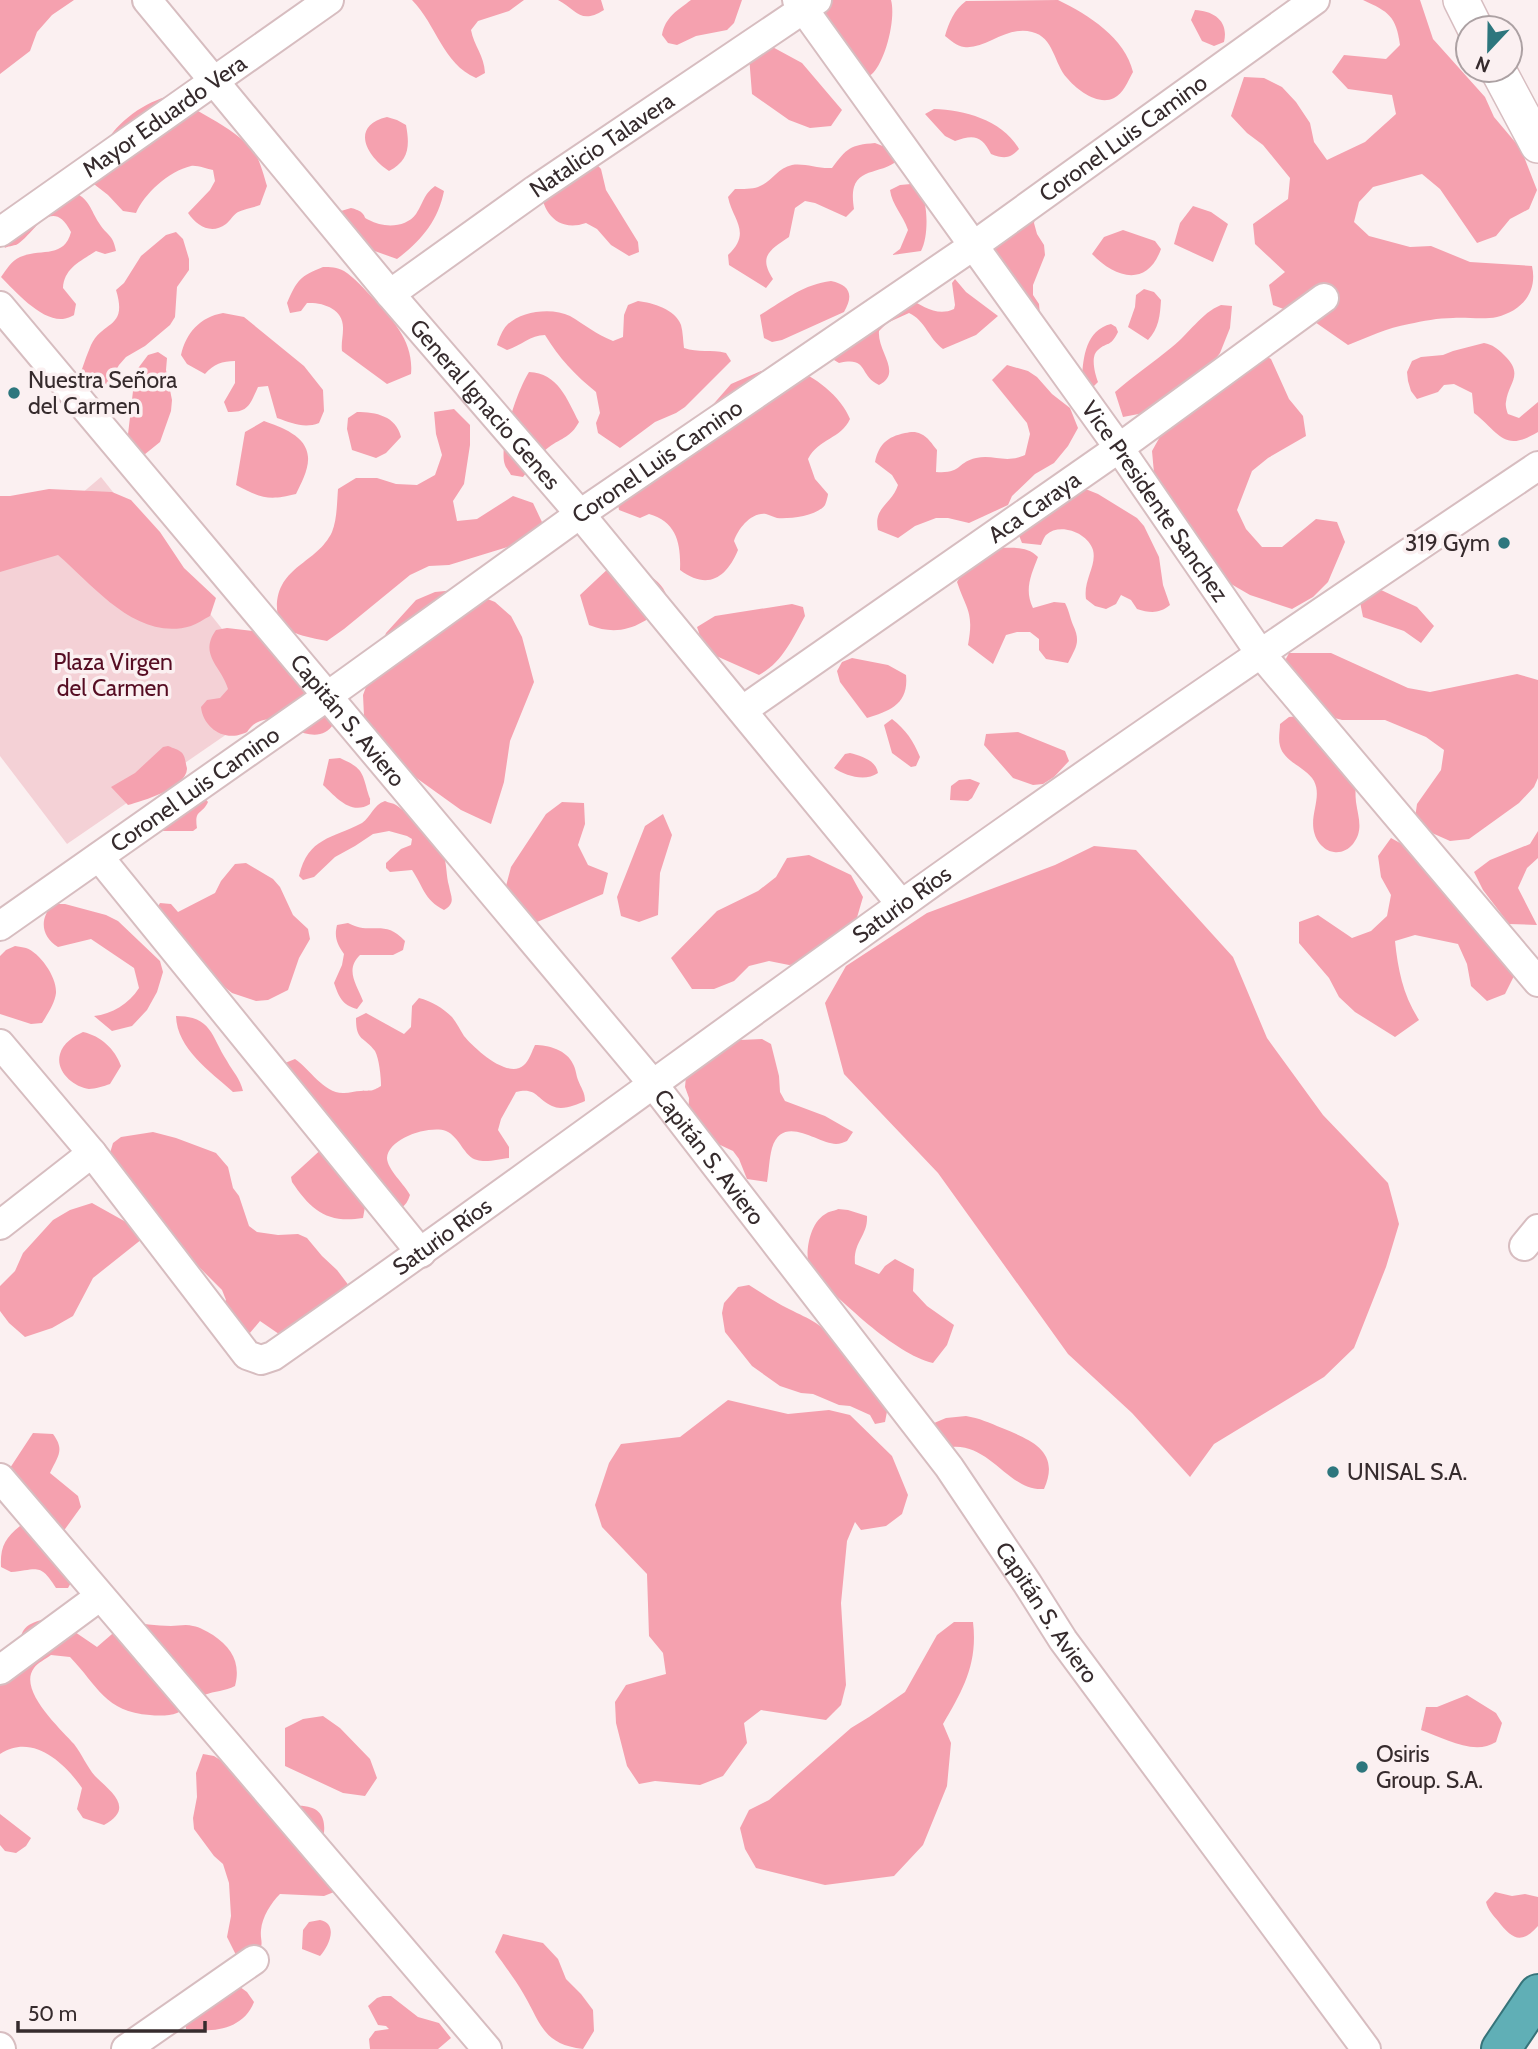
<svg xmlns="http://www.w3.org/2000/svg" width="1538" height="2049" font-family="Cabin,sans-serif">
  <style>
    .green { fill: #f4d1d6 }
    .forest { fill: #f5a1af }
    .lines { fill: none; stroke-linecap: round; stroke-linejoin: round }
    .minor-casing { stroke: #d7bdc0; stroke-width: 32 }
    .tertiary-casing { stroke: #d7bdc0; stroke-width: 38 }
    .trunk-casing { stroke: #37747a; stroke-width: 42 }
    .minor { stroke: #fff; stroke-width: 28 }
    .tertiary { stroke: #fff; stroke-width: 35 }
    .trunk { stroke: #60afb6; stroke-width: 38 }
    .poi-dot { fill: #2d767d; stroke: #fbf0f1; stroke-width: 2.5 }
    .labels { text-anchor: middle; stroke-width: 7; stroke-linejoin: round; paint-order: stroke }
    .street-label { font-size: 23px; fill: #362b2d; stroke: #fbf0f1 }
    .poi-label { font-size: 23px; fill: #362b2d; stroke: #fbf0f1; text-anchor: start }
    .park-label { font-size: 23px; fill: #560d23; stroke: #fbf0f1 }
  </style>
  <rect width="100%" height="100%" fill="#fbf0f1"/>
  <path class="green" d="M101,477L278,699L67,844L0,756V563Z"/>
  <path class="forest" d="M0,0H74L52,15L37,32L30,51L0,74Z
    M412,0H524L509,11L478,21L471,30C474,46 484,55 485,73L476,78C443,64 436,24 412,0Z
    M558,0H601L604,10C580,25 577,10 558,0Z
    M691,0H742L734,23L727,30L696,36L677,45L668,43L662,35C665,17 678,10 691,0Z
    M806,0H891C896,18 886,59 873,73C872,74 865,79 863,80Z
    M1058,0C1089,15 1125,38 1133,72C1128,81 1123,94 1114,98C1098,106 1077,90 1067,78C1054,64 1054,37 1032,32C1007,25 985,50 964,47C957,46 950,40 945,36C949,22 954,10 966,1Z
    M1363,0H1420L1433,39L1485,97L1494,117L1521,149L1537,190L1529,209L1510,219L1496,236L1477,243L1440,189L1422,174L1373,187L1359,202L1354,222L1369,236L1410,247L1431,246L1470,262L1532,266C1538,293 1521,311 1497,317C1483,320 1467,317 1453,318C1438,318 1423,321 1409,324C1387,328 1368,337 1348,345L1312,320L1273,305L1269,285L1285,272L1255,244L1253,224L1288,199L1290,178L1263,145L1247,133L1231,116L1244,77L1264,78L1282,87L1296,102L1310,123L1314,142L1327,160L1365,142L1396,114L1392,95L1348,89L1332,72L1344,55L1386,59L1400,45C1396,16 1389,12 1363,0Z
    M1195,10C1214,11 1229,21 1224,42L1214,46L1202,41L1191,20Z
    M767,44L802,63L842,110L831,126L810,128L789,120L752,94L749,56Z
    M170,96C192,108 244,133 256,155C261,164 264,176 267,186L260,205C253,208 244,209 238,212C233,215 230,221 226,224C211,235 197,226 188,213L210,190L215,181L213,170C207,169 197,165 191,166C169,171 144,194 136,213L123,211L108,195L90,181C95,169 99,156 105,145C116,122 146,101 170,96Z
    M934,109C965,110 1002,120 1019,149C1010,159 1004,159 991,154C982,136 974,134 955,141L945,136L925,114Z
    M387,117L397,120L406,125C410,146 409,161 389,171C366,156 350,126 387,117Z
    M875,143L903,154C890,175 860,166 854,187C852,194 853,202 854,209L846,217L815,203L805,201L795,208L789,237C770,250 758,256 773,279L766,288L729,265L728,255C752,232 733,221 728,197L735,189C743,189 752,189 758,187C772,182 777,168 792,165C805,163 818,169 832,168C847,148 850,145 875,143Z
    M577,152L587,154L601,169L606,190L638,242L639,252L629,256L611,245L597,229L586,223C540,239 528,173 556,157C561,154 571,154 577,152Z
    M1050,171L1060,172L1037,212L1034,223L1037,234L1044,245L1045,255L1033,285V295L1039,304L1041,325L993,252C1006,226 1025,186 1050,171Z
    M911,184C916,188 921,191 923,197C928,211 928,238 921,251L892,255L900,249L908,230C903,215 892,205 890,190L900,185Z
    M435,186L444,191C438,221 421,241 397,259L355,244L334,232L341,211L351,208C353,208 360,211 361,212C367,217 362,217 369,220C383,228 406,228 416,214C424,202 423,195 435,186Z
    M75,192C91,202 90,209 99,223C107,236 113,234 116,251L105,254L96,251C81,261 64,268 63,288L76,304L74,315C73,316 65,319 63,319C41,321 15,291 1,277C7,269 11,261 20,257C41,248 64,259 71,232C51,193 33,236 16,245C15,245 6,247 5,248L1,238Z
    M1193,206L1211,212L1228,224L1213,262L1174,244L1180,223Z
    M1123,230L1155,241L1161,249C1147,288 1115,278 1092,254L1104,237Z
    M176,232L183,239L189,259V270L177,287L175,317L170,325L145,346L126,357L119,365L105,389L73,392C80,377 84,361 91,345C103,320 128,329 116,290L124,283L141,256L166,235Z
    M323,267C330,267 337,267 344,271C355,278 364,289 373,298C393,320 414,342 411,374L387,384L342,351C341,343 343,337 343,329C344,309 323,302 307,303L301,311L290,313L287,303C297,280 300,276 323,267Z
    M955,279L966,292L998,316L976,335L943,349C929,339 925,320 909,313L887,323L879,331C877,352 903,373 879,385C858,375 869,356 839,363L834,360L843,339L908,298C923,306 937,317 954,309L955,305L952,283Z
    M831,281C850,285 854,295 844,312L782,340L772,342L764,338L760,315C783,301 804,284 831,281Z
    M1144,289L1154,292L1161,300C1160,316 1159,328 1148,340L1128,327L1135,307L1136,295Z
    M638,301C653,303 675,309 681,325C683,332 683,341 684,348C698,353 711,349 726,353L731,361L685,407L676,413L655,422L620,448L598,433L596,423L600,413L596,392C575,375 559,358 545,335C530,335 521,346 507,350L497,345C499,339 502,330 507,325C521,311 552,307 570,316C585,325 596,334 613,341L623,337L624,315L628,305Z
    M1221,305L1232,306L1230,328L1220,353L1206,371L1154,411L1123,417L1115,392C1133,376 1153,363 1172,347C1189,334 1201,313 1221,305Z
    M223,313L244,317L304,366L323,390L324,411L319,423C304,429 292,423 277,418L268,386L258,387C250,404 249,413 228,412L224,402L235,383V361C222,361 214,364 205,374L187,364L181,355C186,333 200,317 223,313Z
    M1111,324L1116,327L1118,332C1110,348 1108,341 1098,350C1090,356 1095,374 1098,382L1094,386H1089L1082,379C1083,357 1086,330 1111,324Z
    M1484,343C1493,345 1497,348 1504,355C1525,375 1508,383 1506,402C1505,405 1507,412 1508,414L1519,418L1538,402V432C1503,453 1500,433 1474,413L1472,393L1454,384L1444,385L1438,392L1417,399L1411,391L1408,381L1407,372L1412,361L1421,357L1443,355L1453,351Z
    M1254,350L1271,359L1289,399L1303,416L1306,436L1268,458L1252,471L1237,510L1246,529L1262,547H1282L1316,519L1337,522L1345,542L1328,582L1313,597L1292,609L1250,595L1231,584L1194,555L1180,534L1154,473L1152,451L1162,433L1215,395L1235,360Z
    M158,352L167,358L166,370L172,400L171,411L160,442L139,459L127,443L133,391L132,380L136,371L148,355Z
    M1007,365L1028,371L1037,377L1052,394L1070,408L1078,428L1068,446L1054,463L1035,474L1012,496L1008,505L969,523L948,518H936L915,526L898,538L878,530C873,507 892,504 898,485L892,475L875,462C879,444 887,437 905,433C911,432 915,431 921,434C928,437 932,444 937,450L936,472C962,474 957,462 976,458C994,454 1005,464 1025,455L1030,434L1027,423L992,380Z
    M791,367C814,376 841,396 850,419C841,439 819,438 808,459L815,479L828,494C828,496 826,503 825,505C817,516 790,519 777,518C773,517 770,515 766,514C751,512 738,529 734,541L738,550C726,579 707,590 680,570C681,544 677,522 649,514L640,518L619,510L617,499L701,438L710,408L731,384L761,371Z
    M529,372C558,373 567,399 579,422C570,438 563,437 549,447C541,452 530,469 523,477L511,475C509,471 506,468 505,465C498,446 518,389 529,372Z
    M454,409L470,425V445L464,484L453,501L457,521L477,519L513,496L533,503L542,522L534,539L449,565L429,566L410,575L344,629L327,641C308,637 278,634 277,609C276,566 317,564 332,532C337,520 337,502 338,489L356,478H377L396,484L417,485L435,475L442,455L436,434L434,412Z
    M357,412C376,412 396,416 401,437L386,453L376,458L352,450L347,429L348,418Z
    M264,421C281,427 307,436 308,457C309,469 301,484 296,494C268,501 261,498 236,485L245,432Z
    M1066,488L1088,490L1098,494L1137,518L1144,526L1159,557L1163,585L1170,605C1159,614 1150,613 1137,609L1131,600L1121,595L1116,604L1106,609L1095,606L1086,599C1083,580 1097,566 1093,550C1088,533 1060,522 1046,535C1044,537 1042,543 1041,545L1022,543L1018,533Z
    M49,489L112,492L131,500L160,532L184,568L216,598L210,616C204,619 197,624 191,626C137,642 94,586 58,555L0,572V496H10Z
    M999,548C1014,548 1027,546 1038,557C1031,575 1024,590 1033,608L1054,602L1065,603C1069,610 1070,618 1073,625C1081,642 1076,647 1068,663L1046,659L1039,650V639L1030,632H1017L1006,635L993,664L968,645C974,612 967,611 957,582L962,573Z
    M611,566C635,570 664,574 668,602C645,625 621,638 589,625L580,595Z
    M1379,589L1417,607L1434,626L1421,643L1404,631L1363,617L1359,597Z
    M455,590L475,594L495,602L511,616L522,637L534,682L510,741L504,782L491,824L461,810L383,754L371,737L364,716L363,695L386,633L416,600L435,592Z
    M792,604L803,607L805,616C793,638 782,663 759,675L705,651L697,627L715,616Z
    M227,628L253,631L268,637L334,723C321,746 292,730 277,718C268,719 257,720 251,727C246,732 249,732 242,734C223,741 203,727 201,707L207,700L220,698L228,689C222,667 198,655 216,630Z
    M1289,653H1331L1408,688L1430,692L1517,674L1538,680V778L1534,787L1519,803L1469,839L1450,841L1414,825L1417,804L1441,770L1444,750L1426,737L1385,720H1342L1305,710L1272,685Z
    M852,658L888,665L906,675C909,704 890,711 867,718L840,682L837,671L842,662Z
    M1299,716L1355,780C1356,787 1355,795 1356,802C1358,817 1364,830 1353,844C1348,850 1341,853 1334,852C1327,851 1324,848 1320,844C1303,822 1324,801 1314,781C1306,767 1284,762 1280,746C1278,739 1280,730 1280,724L1289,717Z
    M892,719C906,730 913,740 920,757L916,766L911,767L892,753L884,725Z
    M1018,732L1065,751L1069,761L1054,777L1043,784L1033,785L1013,778L984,745L986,734Z
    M168,746C180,751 184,750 186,764C186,765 187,767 187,769C186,788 143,801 128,805L111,787L135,773L163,747Z
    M850,753C861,756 876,760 878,773C865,782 846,776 834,768L845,754Z
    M340,758C362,768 362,771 368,793C371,803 370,794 370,804C351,816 336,797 323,785L329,759Z
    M970,779L980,783L972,798L968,801L950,800L951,786L959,780Z
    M204,797L208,802C202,815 194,809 197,828L193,831H158Z
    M385,801C389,803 393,803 396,805C406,811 440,843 443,853C447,863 446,876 449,886C451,897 456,903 444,910C424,900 423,886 412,870L390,872L386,868V863L401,849L411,845L412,839L407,836L389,831L373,834L355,846L335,857L314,877L303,880L299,876C308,837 332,839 362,823C371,817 373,805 385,801Z
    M562,802L584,803L585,824L578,845L588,865L608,873L603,894L523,928L506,886L511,867L546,814Z
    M663,814L672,835L660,873L658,915L639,922L621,916L617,897L645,826Z
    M1538,831V858L1527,868L1518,888L1537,925L1509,924L1483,890L1474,872L1490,860L1530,844Z
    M1391,838L1409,848L1515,974L1505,994L1487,1001L1471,986L1467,964L1458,944L1415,935L1395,941C1398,970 1403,995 1419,1020L1395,1037L1355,1012L1339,997L1329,978L1299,943V922L1318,915L1352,938L1371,931L1387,916L1391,895L1381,877L1378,856Z
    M1094,846L1136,850L1233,957L1267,1038L1323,1115L1388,1183L1399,1224L1386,1267L1354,1348L1324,1377L1214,1444L1190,1477L1132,1413L1068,1354L938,1173L844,1074L825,1003L846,966L927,913L1055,865Z
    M809,855L851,875L863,897L851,938L814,963L789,965L769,961L749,966L734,981L714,989H692L671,958L717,911L758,891L776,877L787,858Z
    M246,863L273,879L280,887L293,915L308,929L310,939L299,958L288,990L268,1000L256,1001L232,993L197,965L155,912L160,903L171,904L178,912L215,893L221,881L235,864Z
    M53,904H65L106,915L118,921L160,961L163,972L157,992L147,1010L132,1026L112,1031L94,1016C112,1014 129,1004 139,988L134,968L91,939L58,947C41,936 39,919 53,904Z
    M348,923C372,936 384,918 405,941L403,950L393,955H360C345,970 356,983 363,1001L357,1009C342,1005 339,997 334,983L342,965L344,954C337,944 334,937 337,925Z
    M15,946C19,947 23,947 26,948C40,953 57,977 56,993C55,1003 47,1015 42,1023L31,1024L0,1014V956L6,950Z
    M419,998C431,1001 443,1008 452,1017C457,1023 460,1030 464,1036C474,1048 508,1080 524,1065C529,1061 532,1051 535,1045C548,1045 567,1050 573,1064C576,1069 576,1075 578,1080C581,1088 585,1092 585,1101C576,1105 562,1111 552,1106C536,1099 537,1087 516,1092L501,1119L498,1130L509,1147V1158C500,1159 486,1163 477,1160C464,1157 460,1137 446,1131C430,1125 388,1138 387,1158C387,1169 405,1185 410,1195C404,1216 383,1214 365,1207L363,1218C327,1224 311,1210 292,1182L291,1177L326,1145L277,1070L285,1063L295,1059C310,1069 324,1094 344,1093C350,1093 355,1091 361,1091C372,1090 371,1092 381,1086C381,1077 379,1058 375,1051C364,1036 356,1042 356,1018L366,1013L404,1034L411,1027L412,1006Z
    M176,1016C212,1016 211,1036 227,1061C233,1072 240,1078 243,1091L233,1092C210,1071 177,1049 176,1016Z
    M83,1032C101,1036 115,1049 121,1066L110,1084C104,1086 95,1089 89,1089C73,1087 55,1071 60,1054C63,1043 74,1036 83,1032Z
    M762,1039L771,1044L779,1076L780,1092L785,1101L825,1116L853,1132L847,1141C844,1142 840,1144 836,1144C818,1144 783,1113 772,1148C769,1159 769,1171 767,1182L747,1179L739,1159L733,1151L701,1136L688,1120L689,1098L685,1087L686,1076L691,1067L740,1040Z
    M153,1132L176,1138L216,1153L228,1167L233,1188L239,1196L249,1226L257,1232L278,1235L298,1234L307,1238L322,1256L337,1270L356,1295L292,1343L260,1321L244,1340L219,1308L226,1300L222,1290L166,1234L113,1165L110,1153L113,1143L121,1137Z
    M92,1203L126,1222L142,1239L93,1278L73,1316L52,1328L25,1337L9,1323L0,1311V1286L15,1271L23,1253L53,1220L70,1210Z
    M838,1209L848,1210L867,1216C868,1236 853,1241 855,1264L879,1274L885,1266L895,1259L914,1269L913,1291L927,1306L954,1325L947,1345L933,1363C894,1354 840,1299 810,1271C804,1254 809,1222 827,1213C828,1212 837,1210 838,1209Z
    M749,1285C762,1293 775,1302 789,1309C812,1321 818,1320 835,1343L889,1401L885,1422L875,1424L870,1415L850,1406L839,1405L813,1394L801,1393L780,1386L752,1366L725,1332L722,1313L724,1303L738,1287Z
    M728,1400L788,1414L829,1410L850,1415L892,1456L908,1495L902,1514L886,1526L861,1530L855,1522L847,1541L841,1603L846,1685L841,1705L826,1720L761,1710L744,1723L747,1743L723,1776L700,1785L655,1781L639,1784L627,1766L616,1723L615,1702L626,1685L666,1674L663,1653L649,1636L647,1574L602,1527L595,1505L609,1463L621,1444L680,1437Z
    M966,1416C979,1418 990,1423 1002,1428C1031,1440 1061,1451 1044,1489C1007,1492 989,1438 945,1448L927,1426L946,1418Z
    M33,1433L53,1434C65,1450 58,1456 50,1473L78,1496L81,1507L60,1536L12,1478L10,1468Z
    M20,1526L30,1527L73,1579L68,1588H56C40,1562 37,1570 11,1572L1,1567C0,1547 5,1538 20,1526Z
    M53,1617L97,1647L126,1622C141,1623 156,1626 171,1626C178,1626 186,1624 193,1626C200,1627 206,1631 213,1635C232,1648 241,1663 235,1686C225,1691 215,1691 204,1695C193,1698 187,1709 177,1713C170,1716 158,1716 150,1715C105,1712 98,1686 70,1657L51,1655C46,1659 37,1663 34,1668C17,1690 62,1730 74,1744C82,1754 87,1767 95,1776C110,1791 136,1808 104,1825L83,1818L77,1809L82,1788C64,1762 32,1733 0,1754V1676L21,1659C18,1629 22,1624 53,1617Z
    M954,1622H973C978,1664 963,1690 943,1724L951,1743L947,1786L923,1845L894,1876L825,1885L756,1868L745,1849L740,1828L749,1810L769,1800L851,1728L869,1717L905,1692L937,1635Z
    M1467,1695L1496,1713L1502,1723L1496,1742C1474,1756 1444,1738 1421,1730L1426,1707H1437Z
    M323,1716L340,1728L370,1759L377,1778L365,1796L343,1793L285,1766V1728L303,1719Z
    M203,1754L214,1756L293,1806C330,1803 328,1829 318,1855L334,1881V1892L324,1896L280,1894C271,1903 262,1917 261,1930C260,1942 264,1940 259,1954L248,1957L236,1955L227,1937L231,1916L229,1883L223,1864L214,1856L194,1829L193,1818L197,1797L196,1773Z
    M0,1814L31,1838L26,1846L16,1853L5,1851L0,1845Z
    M1495,1892L1512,1896L1525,1894L1538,1897V1926C1521,1945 1512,1939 1498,1921C1493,1915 1488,1910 1486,1902Z
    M320,1920C339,1924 329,1946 320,1956L302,1949L303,1930L309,1922Z
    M503,1934L543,1943L558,1959L566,1979L581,1994L593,2010L594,2031L583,2049C542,2044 541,2023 523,1993C515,1979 504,1965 495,1952Z
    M229,1979L247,1992L254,2002C243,2030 212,2033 186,2029L184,2005Z
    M383,1996H391L418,2017L439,2023L451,2038L438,2049H370L369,2039L375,2031L389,2029L386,2026L378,2025L368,2006L377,1998Z"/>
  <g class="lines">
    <g class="minor-casing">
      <g id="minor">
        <path id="s1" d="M147,0L390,294L580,514L901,904"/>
        <path id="s2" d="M797,0L1119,448L1260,653L1538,982"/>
        <path id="s3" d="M0,232L329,0"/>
        <path id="s4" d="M390,294L535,190L817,0"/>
        <path id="s5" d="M0,306L653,1084L949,1467L1027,1583L1063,1640L1366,2049"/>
        <path id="s6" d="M743,710L1119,448L1324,298"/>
        <path d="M99,857L421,1253"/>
        <path id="s7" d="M0,926L329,695L580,514L973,246L1315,0"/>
        <path id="s8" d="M0,1044L92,1153L247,1355L261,1360L273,1356C484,1209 690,1056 898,907C1108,756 1323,610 1538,466"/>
        <path d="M0,1225L92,1153"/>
        <path d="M1524,1246L1538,1229"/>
        <path d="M0,1478L487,2049"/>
        <path d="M0,1670L99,1597"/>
        <path d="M0,2047L1,2049"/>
        <path d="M126,2049L254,1960"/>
      </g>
    </g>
    <g class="tertiary-casing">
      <path id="tertiary" d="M1461,0L1475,28
        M1498,70L1538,145"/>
    </g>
    <g class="trunk-casing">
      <path id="trunk" d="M1501,2049L1538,1994"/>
    </g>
    <use href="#minor" class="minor"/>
    <use href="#tertiary" class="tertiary"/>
    <use href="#trunk" class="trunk"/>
  </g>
  <g class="poi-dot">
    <circle cx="14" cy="393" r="7"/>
    <circle cx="1504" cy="543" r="7"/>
    <circle cx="1333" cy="1472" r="7"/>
    <circle cx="1362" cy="1767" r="7"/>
  </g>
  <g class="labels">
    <g class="street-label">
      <text dy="8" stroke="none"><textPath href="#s3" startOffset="201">Mayor Eduardo Vera</textPath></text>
      <text dy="8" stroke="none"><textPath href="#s7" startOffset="1372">Coronel Luis Camino</textPath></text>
      <text dy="8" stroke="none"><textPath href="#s4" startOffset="259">Natalicio Talavera</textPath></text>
      <text dy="8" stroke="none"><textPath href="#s1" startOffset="527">General Ignacio Genes</textPath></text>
      <text dy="8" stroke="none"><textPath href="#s7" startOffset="805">Coronel Luis Camino</textPath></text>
      <text dy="8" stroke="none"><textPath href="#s2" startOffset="616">Vice Presidente Sanchez</textPath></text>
      <text dy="8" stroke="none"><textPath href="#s6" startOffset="355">Aca Caraya</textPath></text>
      <text dy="8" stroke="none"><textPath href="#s5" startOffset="541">Capitán S. Aviero</textPath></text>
      <text dy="8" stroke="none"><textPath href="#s7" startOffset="238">Coronel Luis Camino</textPath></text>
      <text dy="8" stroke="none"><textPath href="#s8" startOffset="1199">Saturio Ríos</textPath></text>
      <text dy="8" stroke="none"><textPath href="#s5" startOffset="1108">Capitán S. Aviero</textPath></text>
      <text dy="8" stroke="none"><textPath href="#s8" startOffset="632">Saturio Ríos</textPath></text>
      <text dy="8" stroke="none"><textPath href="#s5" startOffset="1675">Capitán S. Aviero</textPath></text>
    </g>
    <g class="poi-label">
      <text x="28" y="388">Nuestra Señora<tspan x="28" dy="26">del Carmen</tspan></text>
      <text x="1490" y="551" text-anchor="end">319 Gym</text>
      <text x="1347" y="1480">UNISAL S.A.</text>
      <text x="1376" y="1762">Osiris<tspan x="1376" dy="26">Group. S.A.</tspan></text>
    </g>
    <g class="park-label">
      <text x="113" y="670">Plaza Virgen<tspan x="113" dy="26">del Carmen</tspan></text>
    </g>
  </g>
  <g transform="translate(1489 49) rotate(202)"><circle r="33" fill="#fbf0f1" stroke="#aca1a3" stroke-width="2"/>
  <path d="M0-5L12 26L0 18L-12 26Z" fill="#2d767d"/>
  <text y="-10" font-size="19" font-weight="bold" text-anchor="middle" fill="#362b2d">N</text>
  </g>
  <path d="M18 2021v10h187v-10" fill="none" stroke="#362b2d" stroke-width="3.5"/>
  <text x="28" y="2021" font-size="21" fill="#362b2d" stroke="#fbf0f1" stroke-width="5" paint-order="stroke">50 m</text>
</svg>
